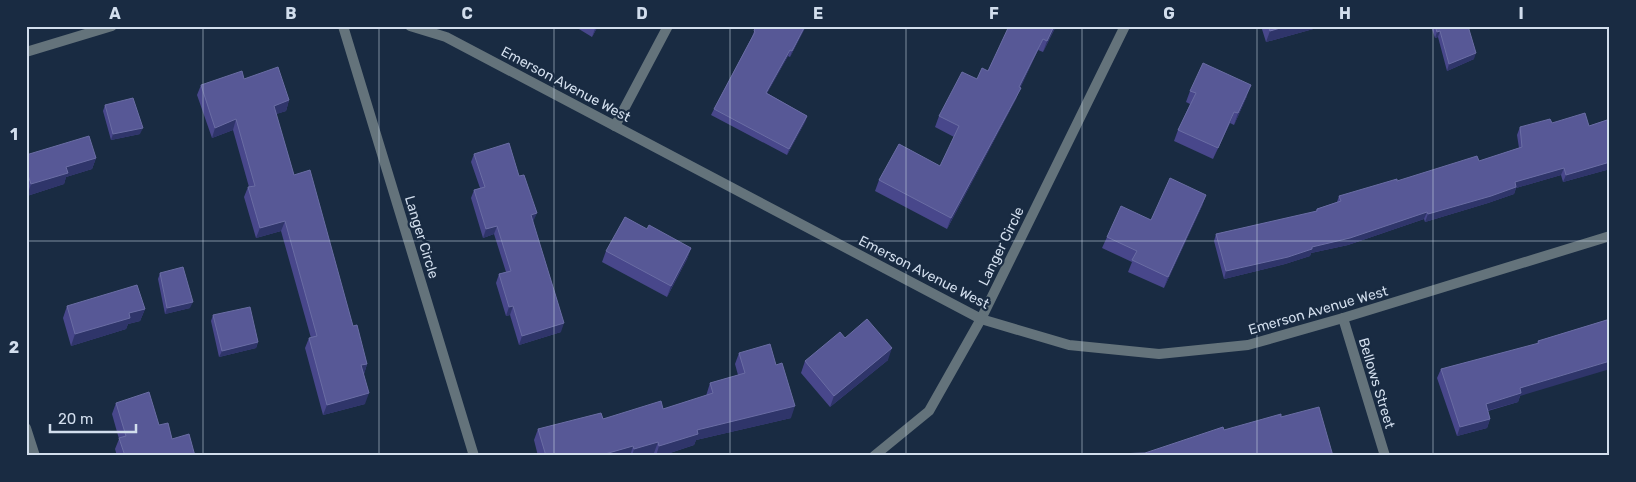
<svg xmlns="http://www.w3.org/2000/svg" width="1636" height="482" font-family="Rubik,sans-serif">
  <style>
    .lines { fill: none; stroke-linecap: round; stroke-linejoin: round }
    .minor { stroke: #64737b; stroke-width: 10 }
    .tertiary { stroke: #64737b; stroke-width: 10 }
    .wall { fill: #48478b }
    .shaded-wall { fill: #2f356a }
    .building { fill: #575896; stroke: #6a6da4 }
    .grid { fill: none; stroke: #d2deed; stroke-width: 1; stroke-opacity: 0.55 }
    .labels { text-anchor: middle; stroke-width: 4.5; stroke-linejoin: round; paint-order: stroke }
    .street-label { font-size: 14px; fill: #d2deed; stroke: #192b42 }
    .neatline { fill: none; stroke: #d2deed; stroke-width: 2 }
    .grid-label { font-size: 16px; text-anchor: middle; font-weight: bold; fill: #d2deed }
  </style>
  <rect width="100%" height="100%" fill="#192b42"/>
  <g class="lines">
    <path class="minor" d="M343,26L474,456
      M615,126L668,26
      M1343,318L1385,456
      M874,456L929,411L981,319L1125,26"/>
    <path class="tertiary" d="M410,26L446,37L981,319L1069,345L1159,354L1248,345L1343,318L1610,236
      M26,52L112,26
      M26,428L35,456"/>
  </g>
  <path class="wall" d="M574,26H598L592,37Z
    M756,26H806L790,57L788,56L767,93L807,116L805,122L787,155L711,115L714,109L752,37Z
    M1009,26H1056L1043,52L1038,50L1020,88L1016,99L947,229L875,191L879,180L940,166L954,137L935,127L939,116L977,79L988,71Z
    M1261,26H1324L1266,42Z
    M1431,26H1468L1474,59L1447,71L1438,37L1435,38Z
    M1609,26H1610V42L1607,32Z
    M244,79L289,100L286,111L276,114L294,175L367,364L364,374L365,404L323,415L305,348L309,338H311L281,231L256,238L244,197L248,187H249L233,130L212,138L197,95L201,85Z
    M1190,91L1247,96L1234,125L1230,123L1213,159L1174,141L1178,130L1190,104L1186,102Z
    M105,105L140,134L111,140L103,111Z
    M1610,119V169L1563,182L1561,175L1516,188L1514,194L1488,203L1425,222L1424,219L1348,245L1311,253L1310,256L1285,264L1224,279L1214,241L1216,234L1315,212L1317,209L1337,202L1339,196L1479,161L1519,148L1517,135L1520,127L1552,123L1589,126Z
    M474,154L533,222L561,332L519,345L510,315L506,316L496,283L499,274L506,272L494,234L483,238L471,198L474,190L480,188L471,162Z
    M26,155L96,158L92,169L66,177L64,184L27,196Z
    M1206,195L1202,206L1164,288L1128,272L1132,262L1102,248L1107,237L1151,220Z
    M647,229L691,248L687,259L667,297L602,262L606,251Z
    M160,273L190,308L165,314L158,279Z
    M67,306L145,309L140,321L128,324L126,329L71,346L63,318Z
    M213,315L258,342L256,348L219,357L211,321Z
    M1610,319L1520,396L1518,402L1488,411L1490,419L1487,428L1457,436L1437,378L1441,369L1537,344L1538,341Z
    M845,338L888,360L830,407L801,373L805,361Z
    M739,353L791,418L696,440L694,445L661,456H655L654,453L645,456H538L534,440L538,429L663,409L706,396L710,383L738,375L735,364Z
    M116,403L159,425L172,439L195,456H117L115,449L119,439L112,414Z"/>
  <path class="shaded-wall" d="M596,26H598L592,37Z
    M805,26H806L790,57L792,51Z
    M1054,26H1056L1043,52L1047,41Z
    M1287,26H1324L1266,42L1270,31Z
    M1440,31L1438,37L1435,38L1437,32Z
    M1043,39L1038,50L1019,91L1021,88L1016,99L947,229L951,218L1019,87Z
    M790,50L788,56L764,99L766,93Z
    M1476,53L1474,59L1447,71L1449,64Z
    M1251,85L1247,96L1234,125L1238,113Z
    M289,100L286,111L270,116L274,106Z
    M1234,112L1230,123L1213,159L1218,148Z
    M807,116L805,122L787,155L789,149Z
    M236,119L233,130L212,138L215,128Z
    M143,128L140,134L111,140L113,134Z
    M96,158L92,169L66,177L64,184L27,196L31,184L66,167Z
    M1610,162V169L1563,182L1566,175Z
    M1564,168L1561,175L1516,188L1514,194L1488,203L1425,222L1428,214L1515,182Z
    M1206,195L1202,206L1164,288L1168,277Z
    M1427,212L1424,219L1348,245L1311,253L1310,256L1285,264L1224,279L1226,271Z
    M537,213L533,222L531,215Z
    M285,221L281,231L256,238L260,228Z
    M497,226L494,234L483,238L486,229Z
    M691,248L687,259L667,297L671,286Z
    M193,302L190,308L165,314L167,308Z
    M513,306L510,315L506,316L509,307Z
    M145,309L140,321L128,324L126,329L71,346L75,334L129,313Z
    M564,323L561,332L519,345L522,336Z
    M258,342L256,348L219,357L222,351Z
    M892,348L888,360L830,407L834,396Z
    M1610,361V369L1520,396L1518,402L1482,412L1486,404L1520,388Z
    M367,364L364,374L361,365Z
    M369,393L365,404L323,415L327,405Z
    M795,406L791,418L696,440L694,445L661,456H656L659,446L697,430Z
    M1490,419L1487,428L1457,436L1460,427Z
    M658,442L654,453L645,456H632L634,449Z
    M633,446L630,456H598Z"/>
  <path class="building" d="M756,26H805L792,51L790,50L766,93L807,116L789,149L714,109L755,32L754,31Z
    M1009,26H1054L1047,41L1043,39L1019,87L1021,88L951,218L879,180L899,144L940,166L959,126L939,116L962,72L977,79L982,68L988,71Z
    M1268,26H1287L1270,31Z
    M1435,26H1468L1476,53L1449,64L1440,31L1437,32Z
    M1203,63L1251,85L1238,113L1234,112L1218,148L1178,130L1196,93L1190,91Z
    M278,67L289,100L274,106L294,175L310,170L353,326L357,325L367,364L361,365L369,393L327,405L309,338L317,336L285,221L260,228L248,187L255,186L236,119L215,128L201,85L242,71L244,79Z
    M133,98L143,128L113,134L105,105Z
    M1585,113L1589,126L1610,119V162L1566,175L1564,168L1515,182L1516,187L1491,196L1428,214L1427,212L1350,238L1312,247V249L1288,257L1226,271L1216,234L1317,211V209L1341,201L1339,196L1397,179V181L1477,156L1479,161L1522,147L1520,127L1550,119L1552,123Z
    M89,136L96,158L66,167L68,173L31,184L26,169V155Z
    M509,143L519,176L524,175L537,213L531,215L564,323L522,336L513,306L509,307L499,274L511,271L497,226L486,229L474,190L485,187L474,154Z
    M1170,178L1206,195L1168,277L1132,260L1137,251L1107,237L1121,206L1151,220Z
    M625,217L647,229L649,225L691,248L671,286L606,251Z
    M183,267L193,302L167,308L160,273Z
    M137,285L145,309L129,313L130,318L75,334L67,306Z
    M250,307L258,342L222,351L213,315Z
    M867,319L892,348L834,396L805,361L840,332L845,338Z
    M1610,319V361L1520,388L1521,393L1486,404L1490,419L1460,427L1441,369L1539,343L1538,341Z
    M770,344L776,365L782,363L795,406L697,430L698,434L659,446L658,442L634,449L633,446L598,456H546L538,429L601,413L603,419L661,401L663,409L713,393L710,383L745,373L739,353Z
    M149,392L159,425L168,423L172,439L189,434L195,456H125L119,438L126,436L116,403Z
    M1319,407L1333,456H1054L1145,453L1223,427L1224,430L1281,414V417Z"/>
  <path class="grid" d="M203,26V456M379,26V456M554,26V456M730,26V456M906,26V456M1082,26V456M1257,26V456M1433,26V456M26,241H1610"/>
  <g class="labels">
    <g class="street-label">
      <text transform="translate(566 84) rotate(28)" y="5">Emerson Avenue West</text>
      <text transform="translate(422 237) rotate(73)" y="5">Langer Circle</text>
      <text transform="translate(1001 246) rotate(-64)" y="5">Langer Circle</text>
      <text transform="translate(924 272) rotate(27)" y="5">Emerson Avenue West</text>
      <text transform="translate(1318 310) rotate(-16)" y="5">Emerson Avenue West</text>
      <text transform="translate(1377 383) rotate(73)" y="5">Bellows Street</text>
    </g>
  </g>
  <rect width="1636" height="482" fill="none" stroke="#192b42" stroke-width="55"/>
  <path d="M50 424v8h86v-8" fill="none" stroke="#d2deed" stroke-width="2.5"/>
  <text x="58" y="424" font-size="15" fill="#d2deed" stroke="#192b42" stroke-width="4" paint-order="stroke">20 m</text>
  <rect x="28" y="28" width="1580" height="426" class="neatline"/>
  <g class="grid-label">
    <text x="115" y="19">A</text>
    <text x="291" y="19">B</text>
    <text x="467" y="19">C</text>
    <text x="642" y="19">D</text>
    <text x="818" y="19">E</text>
    <text x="994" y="19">F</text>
    <text x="1169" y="19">G</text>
    <text x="1345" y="19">H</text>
    <text x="1521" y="19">I</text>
    <text x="14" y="140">1</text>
    <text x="14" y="353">2</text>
  </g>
</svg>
